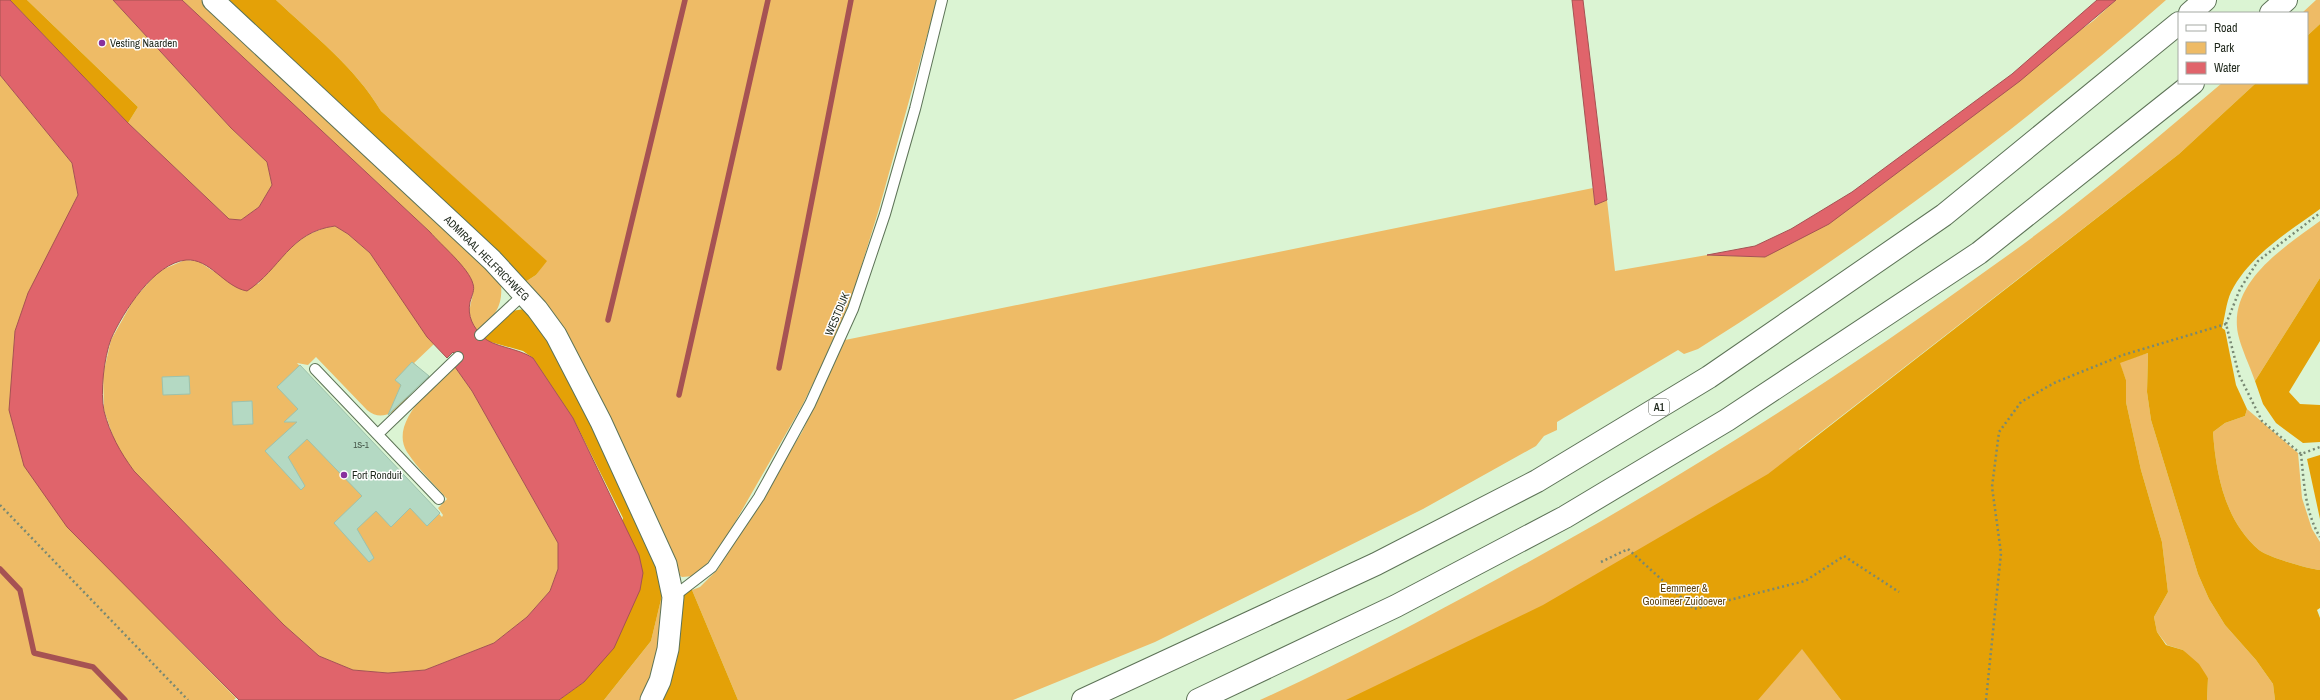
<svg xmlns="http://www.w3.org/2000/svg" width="2320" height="700" font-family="'Archivo Narrow',sans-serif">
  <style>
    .green { fill: #eb6 }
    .forest { fill: #e4a107 }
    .water { fill: #e0646b; stroke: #a65253; fill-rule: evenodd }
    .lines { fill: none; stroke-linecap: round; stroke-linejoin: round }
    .stream { stroke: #a65253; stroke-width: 5.5 }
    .building { fill: #b4d9c3; stroke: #9dc2ac }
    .service-casing { stroke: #5d7357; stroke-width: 12 }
    .minor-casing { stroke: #5d7357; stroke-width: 23 }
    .motorway-casing { stroke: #5d7357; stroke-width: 24 }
    .path { stroke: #798973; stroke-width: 2.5; stroke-dasharray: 2 3; stroke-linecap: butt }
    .service { stroke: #fff; stroke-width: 10 }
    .minor { stroke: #fff; stroke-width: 21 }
    .motorway { stroke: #fff; stroke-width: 22 }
    .poi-dot { fill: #88319e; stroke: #fff; stroke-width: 1.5 }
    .labels { text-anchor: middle; stroke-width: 3; stroke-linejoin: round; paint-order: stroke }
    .number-label { font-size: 9px; fill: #445446 }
    .shield { fill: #fff; stroke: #626860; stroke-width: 1 }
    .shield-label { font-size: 10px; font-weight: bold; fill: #1f281c }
    .poi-label { font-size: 11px; fill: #1f281c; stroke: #fff; text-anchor: start }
    .street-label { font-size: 11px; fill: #1f281c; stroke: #fff }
    .park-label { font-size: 11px; fill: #5d420f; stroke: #fff }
  </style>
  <rect width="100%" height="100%" fill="#dbf4d3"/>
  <path class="green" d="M27,0H113L231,128L267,162L272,185L259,207L241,220L229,219L128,123L138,107Z
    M182,0H204L501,283C503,308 495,315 477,331C462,308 475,305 473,283L430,232Z
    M276,0H937L879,209L847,313L803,404L730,531L704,568L694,576L682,577L675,572L522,284L536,275L546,261L381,111C355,67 312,34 276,0Z
    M2116,0H2166C2020,129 1862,245 1698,349L1684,354L1678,350L1557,422V430L1544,436L1536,446L1423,509L1155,642L1013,700H738L692,590L700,587L718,569L802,432L845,340L1593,188L1595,205L1607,200L1615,271L1707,255L1765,257L2093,21Z
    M2316,0H2320V24L2307,36V13H2302Z
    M0,75L72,163L78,195L15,331L12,381L170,631L236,698L234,700H0Z
    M2222,83H2256L2179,154L1799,449L1785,667L1802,648L1841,700H1260C1342,663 1422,620 1501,577C1673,484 1838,378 1997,263C2075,208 2149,145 2222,83Z
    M2320,221V278L2255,381C2250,366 2238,342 2237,327C2233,279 2287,245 2320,221Z
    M335,226L348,234L370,253L434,344L414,363L427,376L408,395L406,404C393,412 381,422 367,410L316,357L308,365L297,363L442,517L443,515L438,508L447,499C434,484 418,469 407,452C388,422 436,383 455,367L472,391L558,543V569L550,591L527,617L494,643L425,670L388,673L353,670L319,656L284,625L134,471L117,448L104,410L103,375L111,340L134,299L159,271L185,260L198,261L213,271L258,284C281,258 299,231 335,226Z
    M2148,353L2147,392L2151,420L2198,574L2209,599L2225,625L2256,660L2273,684L2275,700H2207L2208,678L2183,650L2167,645L2157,632L2154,617L2168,592L2162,542L2141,470L2126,402V380L2119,362Z
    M2247,409L2298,453L2302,498L2312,529L2320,542V570C2309,569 2267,557 2259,550C2225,521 2216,474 2213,432L2225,423L2245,416Z
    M664,587L662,646L643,700H604L651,641Z"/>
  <path class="forest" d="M10,0H27L138,107L128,123Z
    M219,0H276C312,34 355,67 381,111L547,261L536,275L522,284Z
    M2320,24V209C2288,232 2249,256 2231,292C2226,303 2225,317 2222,328L2225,330L2236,385L2247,409L2245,416L2225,423L2213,432C2216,474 2225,521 2259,550C2267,557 2309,569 2320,570V608L2317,610L2320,618V700H2275L2273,684L2256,660L2225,625L2209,599L2198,574L2151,420L2147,392L2148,353L2120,363L2126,380V402L2141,470L2162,542L2168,592L2154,617L2157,632L2166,645L2183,650L2199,664L2208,678L2207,700H1841L1802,649L1758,700H1346L1543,605L1768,474L2179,154L2256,83H2307V36Z
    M2320,278V341L2289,392L2300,404L2320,405V442L2303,443L2276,423L2263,404L2255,381Z
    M524,309L534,313L592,415L664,587L651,641L604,700H559L584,682L623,518L573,418L533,358L523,351L487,341L484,338L512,311Z
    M2320,455V519L2307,459Z
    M689,589L692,590L738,700H656L676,603Z"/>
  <path class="water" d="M0,0H10L128,123L229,219L241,220L259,207L272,185L267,162L231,128L113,0H182L430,232C441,245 469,268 473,284C475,290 472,295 470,302C467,316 473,327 483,337C493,347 518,348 533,358L573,418L639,555L643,573L640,590L614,648L584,682L559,700H239L67,527L24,466L9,410L15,331L28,293L78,195L72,163L0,75ZM335,226L348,234L370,253L427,337L447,358L453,352L461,360L455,367L472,391L558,543V569L550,591L527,617L494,643L425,670L388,673L353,670L319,656L284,625L134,471C120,452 110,434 104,411C100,392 104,358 111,339C123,312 154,263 186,260C210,258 224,287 247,291C281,269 289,232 335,226Z
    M1572,0H1583L1607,200L1595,205Z
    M2097,0H2116L2020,81L1829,224L1765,257L1707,255L1755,246L1791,229L1852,192L2012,74Z"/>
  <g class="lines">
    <path class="stream" d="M608,320L685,0
      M779,368L851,0
      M679,395L768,0
      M0,569L20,590L34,653L93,667L125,700"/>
  </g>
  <path class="building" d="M412,362L429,376L388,415L401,385L395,380Z
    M300,365L440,513L427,526L410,508L391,527L376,511L357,529L374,558L369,562L334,523L362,496L307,439L288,457L305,486L301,490L265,451L297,422H284L298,409L277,387Z
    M189,376L190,394L163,395L162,377Z
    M252,401L253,424L233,425L232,402Z"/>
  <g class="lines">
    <g class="service-casing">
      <path id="service" d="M480,335L524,294
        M315,369L439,499
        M378,434L458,357
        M673,597L712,567L759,497L810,404L853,309L885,214L915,109L942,0"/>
    </g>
    <g class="minor-casing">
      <path id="minor" d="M213,0L492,260L537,309L556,335L601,422L666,564L673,597L668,649L660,681L651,700"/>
    </g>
    <g class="motorway-casing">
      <path id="motorway" d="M2190,13L2205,0
        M2271,13L2286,0
        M1083,700L1376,564L1537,481L1709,377L1944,215L2179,23
        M1198,700L1396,606L1565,517L1727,420L1979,253L2193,83"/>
    </g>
    <path class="path" d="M2226,324L2240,289L2258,261L2320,213
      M2301,454C2304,483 2305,512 2320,537
      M0,505L188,700
      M1601,562L1628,549L1694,609L1805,581L1844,556L1899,592
      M1986,700L2001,553L1992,487L1999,432L2021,402L2054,383L2123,355L2226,324L2239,375L2262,421L2301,454L2320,447"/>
    <use href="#service" class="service"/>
    <use href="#minor" class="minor"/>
    <use href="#motorway" class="motorway"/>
  </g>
  <g class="poi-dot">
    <circle cx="102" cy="43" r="4"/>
    <circle cx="344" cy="475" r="4"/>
  </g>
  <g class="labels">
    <g class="number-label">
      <text x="361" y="448">1S-1</text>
    </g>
    <rect class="shield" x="1649" y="399" width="20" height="16" rx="3"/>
    <g class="shield-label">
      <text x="1659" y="411">A1</text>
    </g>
    <g class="poi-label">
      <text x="110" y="47">Vesting Naarden</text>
      <text x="352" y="479">Fort Ronduit</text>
    </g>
    <g class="street-label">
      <text transform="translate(487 258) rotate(45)" y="4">ADMIRAAL HELFRICHWEG</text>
      <text transform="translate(837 314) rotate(-67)" y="4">WESTDIJK</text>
    </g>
    <g class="park-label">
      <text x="1684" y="592">Eemmeer &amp;<tspan x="1684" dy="13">Gooimeer Zuidoever</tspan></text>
    </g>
  </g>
  <rect x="2178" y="12" width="130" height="72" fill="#ffffff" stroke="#a5a9a4"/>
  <rect x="2186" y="25" width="20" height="6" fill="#ffffff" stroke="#a5a9a4"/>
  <text x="2214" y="32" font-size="12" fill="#1f281c">Road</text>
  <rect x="2186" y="42" width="20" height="12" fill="#eebb66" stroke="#a5a9a4"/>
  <text x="2214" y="52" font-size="12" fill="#1f281c">Park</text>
  <rect x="2186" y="62" width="20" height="12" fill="#e0646b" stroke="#a5a9a4"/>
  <text x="2214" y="72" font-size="12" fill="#1f281c">Water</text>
</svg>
